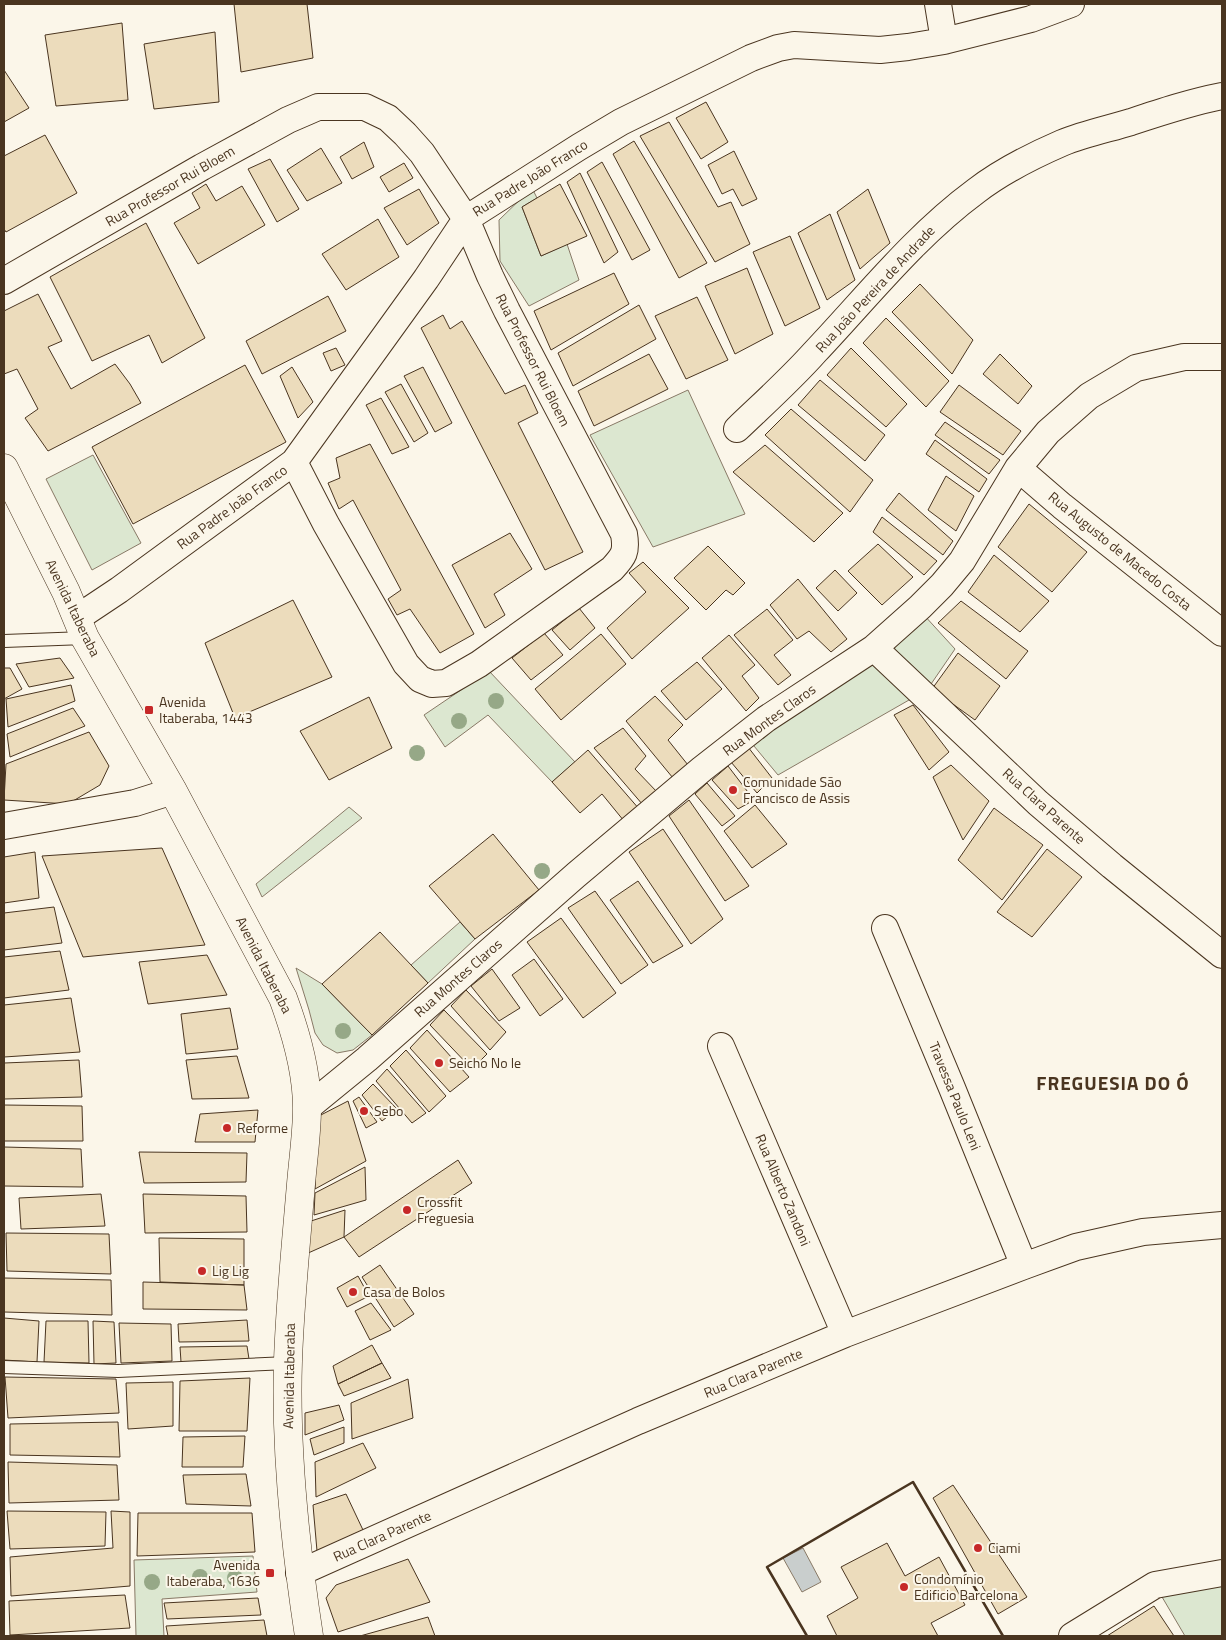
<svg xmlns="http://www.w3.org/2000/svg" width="1226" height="1640" font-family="'Titillium Web',sans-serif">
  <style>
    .green { fill: #dce7d0; stroke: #887966 }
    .water { fill: #c9cecd; stroke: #887966 }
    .building { fill: #ecdcbc; stroke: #4a3520 }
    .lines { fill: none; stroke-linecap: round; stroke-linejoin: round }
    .lane-casing { stroke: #4a3520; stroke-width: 14 }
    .street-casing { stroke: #4a3520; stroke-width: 28 }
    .secondary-casing { stroke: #4a3520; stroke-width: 29 }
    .lane { stroke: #fbf6e9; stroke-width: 12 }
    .street { stroke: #fbf6e9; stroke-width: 26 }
    .secondary { stroke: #fbf6e9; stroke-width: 28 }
    .wall { stroke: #4a3520; stroke-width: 2.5 }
    .tree { fill: #96a887 }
    .poi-dot { fill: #c62828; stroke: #fbf6e9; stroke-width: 2 }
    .labels { text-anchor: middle; stroke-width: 4; stroke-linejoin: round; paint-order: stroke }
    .street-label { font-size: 14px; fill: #4a3520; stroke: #fbf6e9 }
    .poi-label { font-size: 14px; fill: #4a3520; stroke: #fbf6e9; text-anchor: start }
    .district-label { font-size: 19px; font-weight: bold; letter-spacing: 1px; fill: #4a3520; stroke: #fbf6e9 }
  </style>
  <rect width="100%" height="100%" fill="#fbf6e9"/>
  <path class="green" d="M532,188L537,198L522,207L541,256L567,244L579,280L529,306L500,261L499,220Z
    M688,390L745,514L653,547L590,435Z
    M93,455L141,543L92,570L46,479Z
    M923,614L955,649L929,687L894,654L896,636Z
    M876,653L916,696L778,775L749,740Z
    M489,671L575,762L552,782L488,715L445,747L424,715Z
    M349,807L362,818L262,897L256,884Z
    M460,922L475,939L428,983L411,965Z
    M296,968L322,984L372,1035L353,1050L337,1053L323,1045L315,1033L309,1010Z
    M253,1556L257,1592L162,1599L164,1636H136L134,1560Z
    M1222,1573V1636H1185L1155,1585Z"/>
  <path class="water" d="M803,1548L821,1582L802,1592L783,1558Z"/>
  <path class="building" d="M234,4H307L313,58L241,72Z
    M122,23L128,100L56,106L45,35Z
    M215,32L219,102L154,109L144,44Z
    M4,70L29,108L4,122Z
    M706,102L728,142L701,159L676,118Z
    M669,122L718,207L731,202L750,244L715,262L640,136Z
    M45,135L77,193L6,232L4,229V156Z
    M634,141L707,263L679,278L613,154Z
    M364,142L374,167L352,179L340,157Z
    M321,148L342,183L307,201L287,170Z
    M734,151L757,199L742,206L733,189L722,194L708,165Z
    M270,159L299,209L277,222L248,169Z
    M602,162L650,250L632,260L587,172Z
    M404,163L413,178L389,192L380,177Z
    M580,173L618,252L604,263L567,182Z
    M206,184L216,201L242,186L265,225L198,264L174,223L200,208L192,193Z
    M560,184L587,236L541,256L522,207Z
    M419,189L439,223L407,245L384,208Z
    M868,189L890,243L860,269L837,212Z
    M830,214L855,280L827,300L798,233Z
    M378,219L399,257L346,290L322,254Z
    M146,223L205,338L162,363L149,335L92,361L50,277Z
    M790,236L820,308L785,326L753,252Z
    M747,268L773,334L735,354L705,286Z
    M614,273L629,304L551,350L534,311Z
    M920,284L973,340L952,374L892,312Z
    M38,294L62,341L48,347L71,389L115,364L130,384L141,403L48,451L25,418L38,409L17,369L4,374V311Z
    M328,296L346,331L262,374L246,341Z
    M697,297L728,360L686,379L655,316Z
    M639,305L656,339L573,386L558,353Z
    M443,315L450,329L462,321L505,394L525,385L538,413L518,423L583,552L545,570L421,328Z
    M886,318L949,381L926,407L863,343Z
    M336,348L345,365L331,371L323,353Z
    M851,348L907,404L886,427L827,375Z
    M649,354L668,389L594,426L578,391Z
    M1000,354L1032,386L1018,404L983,374Z
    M245,365L286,442L133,524L92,447Z
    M292,367L313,402L298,418L280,376Z
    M423,367L452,423L435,432L404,376Z
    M820,380L885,435L865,461L798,405Z
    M401,384L428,433L414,442L385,392Z
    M959,385L1021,431L1003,455L940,412Z
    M381,398L409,447L392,454L366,405Z
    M791,409L873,480L850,512L765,435Z
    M945,422L1000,460L989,474L935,435Z
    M935,440L987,479L979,492L926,454Z
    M370,444L474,634L440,653L410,609L397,615L388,599L401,590L353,500L339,509L328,483L340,478L336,458Z
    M765,445L843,513L814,542L733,472Z
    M946,476L974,496L956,531L928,510Z
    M899,493L953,541L943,555L886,510Z
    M1029,504L1087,552L1052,592L998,547Z
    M882,517L937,561L924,575L873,532Z
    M510,533L532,569L494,594L505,615L485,628L452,565Z
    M878,544L913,577L882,605L848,571Z
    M708,546L745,583L733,595L726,590L706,610L674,578Z
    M994,555L1049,601L1020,632L968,592Z
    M643,562L689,608L632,659L607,628L646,592L629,573Z
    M835,570L857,593L838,611L816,588Z
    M798,579L847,639L831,652L809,631L797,639L770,605Z
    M293,600L332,677L235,718L205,643Z
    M961,601L1028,651L1006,679L938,623Z
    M579,608L595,628L570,650L552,630Z
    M767,609L793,640L774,655L791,675L778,685L734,635Z
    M544,633L563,655L531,680L512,658Z
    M601,634L626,664L561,720L535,689Z
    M729,635L755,665L742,676L759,698L746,711L702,658Z
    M958,653L1000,686L975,720L932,689Z
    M60,658L74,678L29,687L16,664Z
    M697,662L722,689L686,720L661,691Z
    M4,668H10L22,689L4,699Z
    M71,685L75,701L8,727L6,699Z
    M655,696L683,725L668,740L688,765L673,778L626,721Z
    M369,697L392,748L329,780L300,731Z
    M913,705L949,752L929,770L894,715Z
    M73,708L85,726L10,757L7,734Z
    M623,728L646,756L635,769L658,793L643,805L594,748Z
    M89,732L109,766L100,785L68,804L4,800L6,764Z
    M748,747L772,778L757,793L731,762Z
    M588,750L640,810L624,821L602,794L580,813L552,782Z
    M951,765L989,801L963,840L933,777Z
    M728,766L754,800L738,809L712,780Z
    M707,783L735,816L722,826L695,794Z
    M689,800L749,886L725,901L669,816Z
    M755,805L787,844L752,868L724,831Z
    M994,808L1043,845L1002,900L958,860Z
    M663,829L723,919L691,944L629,852Z
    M493,834L539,890L475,939L429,886Z
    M162,848L205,945L83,957L42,856Z
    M1047,849L1082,877L1032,937L997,912Z
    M35,852L39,898L4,903V857Z
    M638,881L683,946L653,963L610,900Z
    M595,891L648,965L621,984L568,908Z
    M54,907L62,943L4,950V913Z
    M561,918L616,993L583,1018L527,942Z
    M380,932L428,983L372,1035L322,984Z
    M60,951L69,990L4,998V957Z
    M207,955L227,995L148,1004L139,962Z
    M534,959L563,999L540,1016L512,975Z
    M492,969L520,1008L499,1021L471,986Z
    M466,990L506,1032L490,1050L451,1006Z
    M71,998L80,1052L4,1057V1005Z
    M230,1008L238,1049L186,1054L181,1014Z
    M444,1010L487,1054L472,1069L430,1025Z
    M427,1030L469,1077L450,1092L410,1048Z
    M406,1050L446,1096L429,1112L390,1066Z
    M237,1056L249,1098L192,1099L186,1060Z
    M79,1060L82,1097L4,1099V1063Z
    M387,1069L426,1113L412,1123L376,1081Z
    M373,1084L397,1109L382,1121L362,1095Z
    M359,1097L377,1122L366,1128L353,1101Z
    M348,1101L366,1161L315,1189L317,1117Z
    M4,1105L82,1106L83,1141H4Z
    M258,1110L255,1142H195L200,1114Z
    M4,1147L81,1149L83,1187L4,1186Z
    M139,1152L247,1153L246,1182L144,1183Z
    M458,1160L472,1183L359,1257L344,1237Z
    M365,1167L366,1200L314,1215L315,1193Z
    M101,1194L105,1226L21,1229L19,1198Z
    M143,1194L246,1196L247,1232L145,1233Z
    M345,1210L344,1237L306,1254L311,1221Z
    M6,1233L109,1234L111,1274L7,1271Z
    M159,1238L244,1239V1285L160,1282Z
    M380,1265L414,1314L394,1327L362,1277Z
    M358,1276L369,1296L347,1307L337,1288Z
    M4,1278L111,1280L112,1315L4,1312Z
    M143,1282L244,1285L247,1310L143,1309Z
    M371,1303L391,1330L370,1340L355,1311Z
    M4,1318L39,1321L37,1362L4,1360Z
    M247,1320L249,1341L179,1342L178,1324Z
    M46,1321H88L89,1363L44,1362Z
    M93,1321L114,1322L116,1363L94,1364Z
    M119,1323L171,1324L172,1361L121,1363Z
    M372,1345L382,1363L338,1384L333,1366Z
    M247,1346L249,1359L181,1362L180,1347Z
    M382,1363L391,1378L344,1396L338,1384Z
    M5,1377L116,1379L119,1413L8,1418Z
    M250,1378L247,1431H179L180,1381Z
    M408,1379L413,1418L352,1439L351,1403Z
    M173,1382V1426L128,1429L126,1383Z
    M339,1405L344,1420L305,1435V1413Z
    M118,1422L120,1457L10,1455V1424Z
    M344,1427V1443L314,1455L310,1439Z
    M245,1436L243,1467H182L183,1437Z
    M363,1443L376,1468L316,1497L315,1462Z
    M8,1462L117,1465L119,1500L9,1503Z
    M246,1474L251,1506L186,1504L183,1475Z
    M953,1485L1027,1597L998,1614L933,1498Z
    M346,1494L363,1530L317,1551L313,1505Z
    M7,1511L106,1512L105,1546L10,1549Z
    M111,1511L130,1512V1586L11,1596L10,1557L113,1548Z
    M138,1513H252L255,1552L137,1556Z
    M887,1543L905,1576L939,1557L965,1605L931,1623L938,1636H837L827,1616L858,1598L841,1567Z
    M408,1559L430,1602L338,1632L326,1598L336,1585Z
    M125,1595L130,1628L10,1635L9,1601Z
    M258,1598L261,1615L167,1619L164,1603Z
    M1154,1606L1174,1636H1107Z
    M428,1617L435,1636H360Z
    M264,1620L267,1636H168L166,1626Z"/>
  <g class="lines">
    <g class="lane-casing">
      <path id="lane" d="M4,641L85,638
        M4,1367L118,1371L288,1363"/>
    </g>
    <g class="street-casing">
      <path id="street" d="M938,4L944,41
        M4,281L202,167L288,120L318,107H365L388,118L405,134L422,153L466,219L490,276L507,311L624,534C627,552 624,556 612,569L479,664L446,683L432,684L420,679L406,664L326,524L294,462
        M737,429C763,404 791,379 815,352C867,297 915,236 976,191C1002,171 1032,156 1062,143C1084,134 1108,129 1131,122C1161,112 1191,102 1222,96
        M1018,468L1062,506L1222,633
        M77,618L119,590L294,462L426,279L466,219L579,147L621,122L751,58L778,48L794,45L880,50L908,47L944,41L1031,19L1071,4
        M874,648L1038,803L1112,866L1222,955
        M4,826L135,803L173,791
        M885,928L952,1088L1024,1266
        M721,1046L845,1334
        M307,1108L367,1059L576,875L702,769L766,719L874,648L920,607L942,585L962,561L1018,468L1048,432L1089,396L1136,368L1184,357H1222
        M299,1573L638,1421L845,1334L1024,1266L1076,1247L1143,1232L1222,1225
        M1072,1636L1155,1585L1222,1573"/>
    </g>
    <g class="secondary-casing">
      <path id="secondary" d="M4,468L66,592L85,638L173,791L283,998C296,1033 307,1071 307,1108C307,1133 303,1159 301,1184C296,1243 290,1302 288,1361C285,1453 295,1545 309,1636"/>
    </g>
    <use href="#lane" class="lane"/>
    <use href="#street" class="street"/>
    <use href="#secondary" class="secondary"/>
    <path class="wall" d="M807,1636L767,1567L913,1482L1003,1636"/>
  </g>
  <g class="tree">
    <circle cx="496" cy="701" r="8"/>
    <circle cx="459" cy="721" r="8"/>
    <circle cx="417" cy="753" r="8"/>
    <circle cx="542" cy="871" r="8"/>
    <circle cx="343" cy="1031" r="8"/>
    <circle cx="200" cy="1577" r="8"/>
    <circle cx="235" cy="1578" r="8"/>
    <circle cx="152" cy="1582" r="8"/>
  </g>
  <g class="poi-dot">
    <rect x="144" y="705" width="10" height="10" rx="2.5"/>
    <circle cx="733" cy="790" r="5"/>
    <circle cx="439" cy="1063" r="5"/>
    <circle cx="364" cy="1111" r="5"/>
    <circle cx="227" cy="1128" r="5"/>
    <circle cx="407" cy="1210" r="5"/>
    <circle cx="202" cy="1271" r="5"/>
    <circle cx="353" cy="1292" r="5"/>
    <circle cx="978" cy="1548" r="5"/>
    <rect x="265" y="1568" width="10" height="10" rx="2.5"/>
    <circle cx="904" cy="1587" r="5"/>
  </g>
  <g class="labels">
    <g class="street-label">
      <text transform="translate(530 178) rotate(-32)" y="5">Rua Padre João Franco</text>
      <text transform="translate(170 186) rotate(-30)" y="5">Rua Professor Rui Bloem</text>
      <text transform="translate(875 289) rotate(-47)" y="5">Rua João Pereira de Andrade</text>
      <text transform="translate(533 360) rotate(63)" y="5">Rua Professor Rui Bloem</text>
      <text transform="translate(232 507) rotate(-36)" y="5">Rua Padre João Franco</text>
      <text transform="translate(1120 551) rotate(39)" y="5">Rua Augusto de Macedo Costa</text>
      <text transform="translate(73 608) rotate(64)" y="5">Avenida Itaberaba</text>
      <text transform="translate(769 720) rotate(-36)" y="5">Rua Montes Claros</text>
      <text transform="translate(1044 806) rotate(42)" y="5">Rua Clara Parente</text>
      <text transform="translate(264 965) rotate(63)" y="5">Avenida Itaberaba</text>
      <text transform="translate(458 978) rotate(-41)" y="5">Rua Montes Claros</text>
      <text transform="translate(955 1096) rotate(68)" y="5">Travessa Paulo Leni</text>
      <text transform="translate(783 1190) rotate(67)" y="5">Rua Alberto Zandoni</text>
      <text transform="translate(753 1373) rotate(-23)" y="5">Rua Clara Parente</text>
      <text transform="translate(289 1376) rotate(-89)" y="5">Avenida Itaberaba</text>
      <text transform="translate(382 1536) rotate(-24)" y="5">Rua Clara Parente</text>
    </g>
    <g class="poi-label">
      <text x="159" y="707">Avenida<tspan x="159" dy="16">Itaberaba, 1443</tspan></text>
      <text x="743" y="787">Comunidade São<tspan x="743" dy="16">Francisco de Assis</tspan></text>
      <text x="449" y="1068">Seicho No Ie</text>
      <text x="374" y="1116">Sebo</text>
      <text x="237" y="1133">Reforme</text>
      <text x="417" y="1207">Crossfit<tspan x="417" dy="16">Freguesia</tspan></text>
      <text x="212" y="1276">Lig Lig</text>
      <text x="363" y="1297">Casa de Bolos</text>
      <text x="988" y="1553">Ciami</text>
      <text x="260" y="1570" text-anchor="end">Avenida<tspan x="260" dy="16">Itaberaba, 1636</tspan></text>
      <text x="914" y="1584">Condomínio<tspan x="914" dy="16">Edificio Barcelona</tspan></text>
    </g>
    <g class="district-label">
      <text x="1113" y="1090">FREGUESIA DO Ó</text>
    </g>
  </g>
  <rect width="1226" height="1640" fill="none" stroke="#4a3520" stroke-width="10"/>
</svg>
